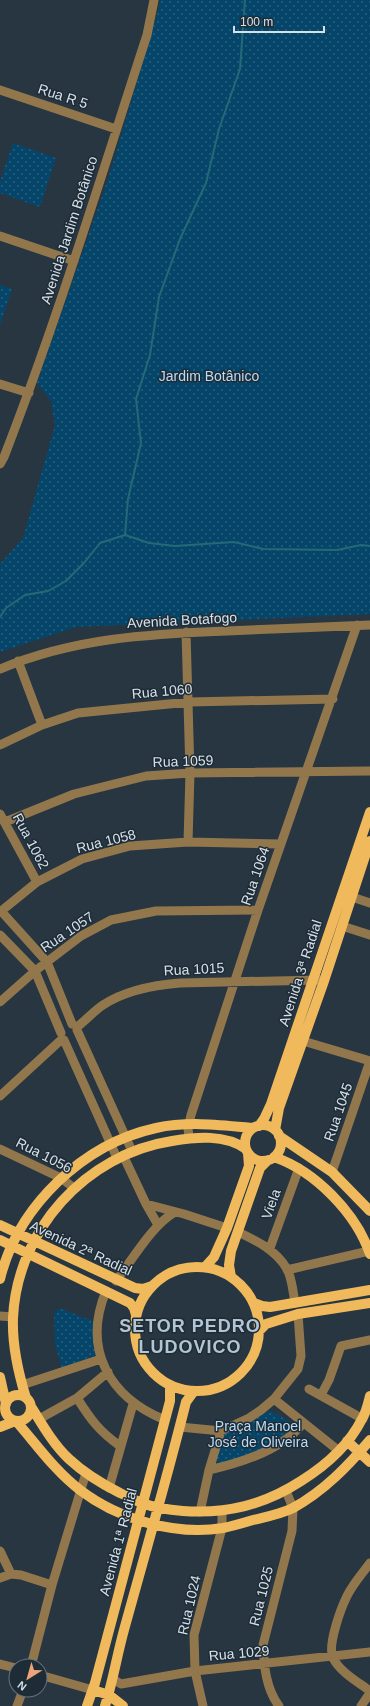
<svg xmlns="http://www.w3.org/2000/svg" width="370" height="1706" font-family="Helvetica,sans-serif">
  <style>
    .park { fill: url(#park-dots) }
    .lines { fill: none; stroke-linecap: round; stroke-linejoin: round }
    .stream { stroke: #236a77; stroke-width: 2 }
    .minor { stroke: #92774d; stroke-width: 9 }
    .major { stroke: #efb95c; stroke-width: 10 }
    .labels { text-anchor: middle; stroke-width: 3; stroke-linejoin: round; paint-order: stroke }
    .street-label { font-size: 14px; fill: #d7e0e7; stroke: #1d2c37 }
    .park-label { font-size: 14px; fill: #bbdbf3; stroke: #1d2c37 }
    .district-label { font-size: 18px; font-weight: bold; letter-spacing: 1px; fill: #b3c5d3; stroke: #1d2c37 }
  </style>
  <defs>
    <pattern id="park-dots" width="8" height="8" patternUnits="userSpaceOnUse"><rect width="8" height="8" fill="#05456a"/><path d="M2 2h.1M6 6h.1" fill="none" stroke="#29607f" stroke-width="1.8" stroke-linecap="round"/></pattern>
  </defs>
  <rect width="100%" height="100%" fill="#273641"/>
  <path class="park" d="M160,0H370V614L76,627L0,652V564L23,538L55,425L51,401L37,383L108,179L157,15Z
    M13,143L56,158L40,207L0,193V181Z
    M0,285L12,289L0,325Z
    M59,1308L93,1321L96,1355L62,1368L55,1345L54,1314Z
    M271,1411L293,1423L294,1426C283,1446 240,1458 220,1463L215,1461L223,1433L265,1412Z"/>
  <g class="lines">
    <path class="stream" d="M125,535L128,499L141,443L136,399L150,355L159,297L180,239L206,183L219,129L240,69L245,0
      M0,617L6,608L25,595L48,591L66,581L84,563L100,543L125,535L149,543L175,546L234,542L263,549L337,550L361,545L370,546"/>
    <path class="minor" d="M0,90L116,129
      M0,236L74,261
      M0,384L29,393
      M0,464L4,457C58,318 101,176 147,35L154,0
      M186,632L190,773L188,842
      M18,661L42,725
      M0,669C74,638 148,634 227,631C275,629 322,627 370,625
      M0,745L42,725L78,713L189,702L333,699
      M0,814L37,882
      M5,822L74,794L146,776L190,773L370,771
      M352,897L370,903
      M1,911L47,962L72,1024
      M0,912L37,882L82,859L130,846L188,842L281,844
      M342,926L370,935
      M0,935L35,971L61,1033
      M0,1002L35,971L81,936L111,920L156,911L258,910
      M77,1027C86,1020 94,1011 103,1005C126,990 154,985 180,983L320,980
      M77,1030L132,1151
      M64,1040L117,1158
      M303,1041L370,1061
      M0,1096L62,1039
      M189,1138L188,1128L191,1115L258,910L357,625
      M0,1149L61,1178L74,1188
      M123,1155L146,1204L158,1225
      M332,1172L370,1061
      M146,1204L184,1214L227,1228
      M238,1232C257,1241 276,1250 287,1269C292,1278 293,1292 295,1303
      M270,1248L299,1168
      M287,1270L369,1251
      M116,1281C132,1260 153,1224 175,1212
      M106,1291C82,1349 109,1397 165,1420
      M0,1316L13,1317
      M22,1385L101,1359
      M309,1389L363,1419
      M321,1395L329,1380L341,1346L370,1340
      M77,1398C91,1420 99,1431 120,1446
      M274,1399L339,1451
      M39,1419L77,1398L108,1372
      M180,1427L221,1431L249,1418L261,1410L274,1399L298,1369L301,1356L298,1314
      M209,1470C236,1464 263,1456 285,1440C292,1436 298,1428 304,1423
      M109,1488L133,1404
      M200,1512L209,1470L221,1431
      M0,1551L11,1574
      M370,1563C362,1574 353,1584 347,1596C341,1608 327,1646 333,1658C340,1672 358,1682 370,1691
      M0,1578L11,1574L21,1575L52,1585
      M0,1664L16,1668
      M31,1666L52,1585L86,1473
      M40,1675L93,1690
      M113,1679L121,1684L195,1671L370,1652
      M17,1706L23,1690
      M203,1706L195,1671L194,1635L222,1528V1511
      M279,1706C266,1689 264,1666 263,1645L292,1531L293,1508L286,1491
      M361,1706L370,1693"/>
    <path class="major" d="M245 1143a18 18 0 1 1 36 0a18 18 0 1 1-36 0Z
      M259,1126L264,1119L271,1104L370,812
      M275,1130L279,1108L324,981L370,841
      M279,1136L332,1172L370,1211
      M274,1157C315,1171 356,1213 370,1254
      M0,1225L135,1288L143,1289L152,1286
      M0,1240L130,1303L134,1308L136,1315
      M205,1267L214,1257L227,1228L249,1166L248,1153
      M135 1329a62 62 0 1 1 124 0a62 62 0 1 1-124 0Z
      M231,1277L229,1265L231,1251L260,1168L267,1161
      M0,1279C18,1206 83,1144 156,1128C188,1121 221,1125 253,1128
      M254,1303L262,1306L270,1307L370,1290
      M259,1331L266,1324L298,1314L370,1303
      M0,1377L6,1404
      M5 1408a13 13 0 1 1 26 0a13 13 0 1 1-26 0Z
      M26,1398C18,1372 12,1345 13,1318C17,1230 86,1154 172,1141C196,1137 225,1134 246,1149
      M32,1408C43,1426 54,1445 69,1459C84,1473 102,1484 120,1493C127,1496 134,1500 142,1503C155,1508 169,1510 183,1511C227,1514 264,1505 301,1481C325,1466 349,1445 362,1419C366,1413 368,1404 370,1396
      M16,1421C37,1445 55,1471 80,1490C118,1519 175,1536 223,1528C233,1526 243,1523 253,1520C266,1517 281,1514 293,1508C324,1491 348,1466 370,1440
      M0,1427L15,1421
      M347,1441L370,1462
      M93,1690L109,1695L123,1706
      M87,1706L95,1683L170,1401V1385
      M105,1706C113,1681 117,1655 124,1630C145,1554 167,1478 186,1402L194,1391"/>
  </g>
  <g class="labels">
    <g class="street-label">
      <text transform="translate(63 96) rotate(18)" y="5">Rua R 5</text>
      <text transform="translate(69 230) rotate(-72)" y="5">Avenida Jardim Botânico</text>
      <text transform="translate(182 620) rotate(-3)" y="5">Avenida Botafogo</text>
      <text transform="translate(162 691) rotate(-5)" y="5">Rua 1060</text>
      <text transform="translate(183 761) rotate(-2)" y="5">Rua 1059</text>
      <text transform="translate(31 841) rotate(62)" y="5">Rua 1062</text>
      <text transform="translate(106 841) rotate(-14)" y="5">Rua 1058</text>
      <text transform="translate(255 876) rotate(-71)" y="5">Rua 1064</text>
      <text transform="translate(67 932) rotate(-34)" y="5">Rua 1057</text>
      <text transform="translate(194 969) rotate(-3)" y="5">Rua 1015</text>
      <text transform="translate(300 973) rotate(-72)" y="5">Avenida 3ª Radial</text>
      <text transform="translate(338 1112) rotate(-71)" y="5">Rua 1045</text>
      <text transform="translate(44 1155) rotate(27)" y="5">Rua 1056</text>
      <text transform="translate(271 1204) rotate(-70)" y="5">Viela</text>
      <text transform="translate(81 1248) rotate(25)" y="5">Avenida 2ª Radial</text>
      <text transform="translate(118 1542) rotate(-75)" y="5">Avenida 1ª Radial</text>
      <text transform="translate(261 1596) rotate(-76)" y="5">Rua 1025</text>
      <text transform="translate(189 1605) rotate(-77)" y="5">Rua 1024</text>
      <text transform="translate(239 1653) rotate(-5)" y="5">Rua 1029</text>
    </g>
    <g class="park-label">
      <text x="209" y="381">Jardim Botânico</text>
      <text x="258" y="1431">Praça Manoel<tspan x="258" dy="16">José de Oliveira</tspan></text>
    </g>
    <g class="district-label">
      <text x="190" y="1332">SETOR PEDRO<tspan x="190" dy="21">LUDOVICO</tspan></text>
    </g>
  </g>
  <g transform="translate(28 1678) rotate(217)"><circle r="19" fill="#1d2c37" stroke="#67747d"/>
  <path d="M0-3L7 15L0 10L-7 15Z" fill="#efa378"/>
  <text y="-6" font-size="11" font-weight="bold" text-anchor="middle" fill="#d7e0e7">N</text>
  </g>
  <path d="M234 26v6h90v-6" fill="none" stroke="#d7e0e7" stroke-width="2"/>
  <text x="240" y="26" font-size="12" fill="#d7e0e7" stroke="#1d2c37" stroke-width="3" paint-order="stroke">100 m</text>
</svg>
